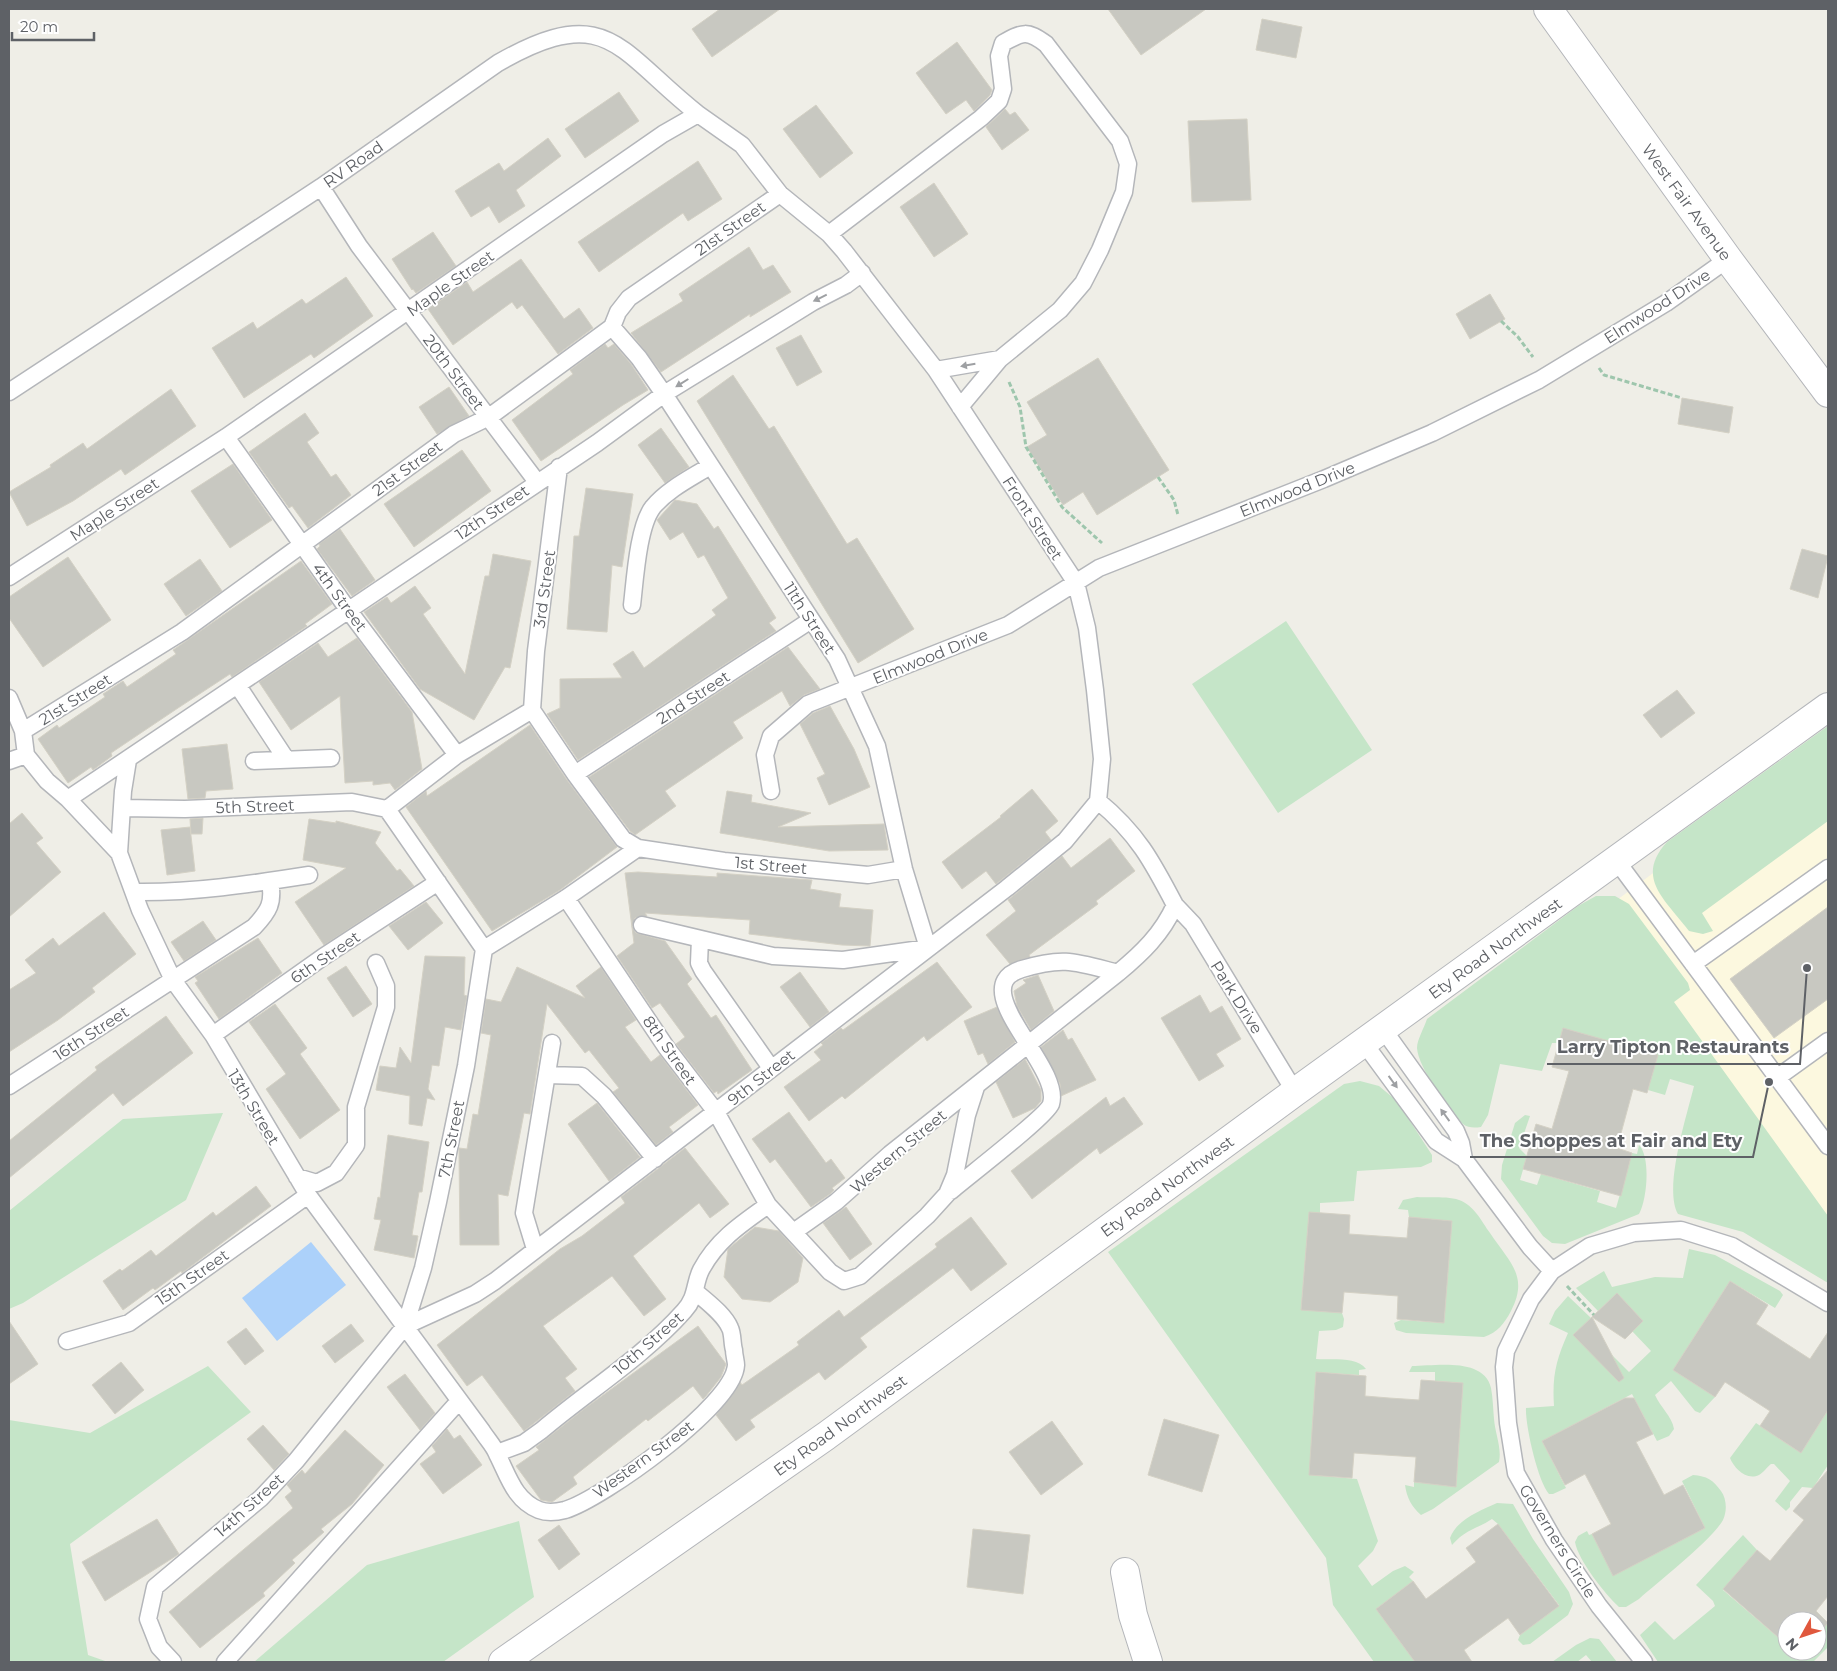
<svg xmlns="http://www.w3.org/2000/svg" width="1837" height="1671" font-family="Montserrat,sans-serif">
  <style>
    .commercial { fill: #fcf8df }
    .green { fill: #c5e5c8 }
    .water { fill: #acd1fa }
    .building { fill: #c8c8c1; stroke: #d4d1c5 }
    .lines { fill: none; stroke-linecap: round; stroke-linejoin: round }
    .service-casing { stroke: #b4b6ba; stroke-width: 19 }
    .minor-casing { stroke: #b4b6ba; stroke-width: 30 }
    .tertiary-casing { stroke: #b4b6ba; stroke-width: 30 }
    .path { stroke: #9ec6ad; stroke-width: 3; stroke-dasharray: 5 2.5; stroke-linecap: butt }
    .service { stroke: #fff; stroke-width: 16 }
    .minor { stroke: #fff; stroke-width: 28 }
    .tertiary { stroke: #fff; stroke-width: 28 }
    .oneway { fill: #9ea0a3 }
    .labels { text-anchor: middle; stroke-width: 4; stroke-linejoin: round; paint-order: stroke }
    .street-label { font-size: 16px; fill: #5e6166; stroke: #fff }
    .leader { fill: none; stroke: #5e6166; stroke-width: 2 }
    .callout-dot { fill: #5e6166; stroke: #fff; stroke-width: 2 }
    .callout-label { font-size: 18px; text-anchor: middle; font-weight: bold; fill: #5e6166; stroke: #fff; stroke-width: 4; stroke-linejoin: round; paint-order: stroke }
  </style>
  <rect width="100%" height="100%" fill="#efeee7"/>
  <path class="commercial" d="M1828,743V1245L1590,920Z"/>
  <path class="green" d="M1286,621L1372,750L1278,813L1192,684Z
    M1828,726V821L1702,913L1713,931L1703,934L1689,931C1666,900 1634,878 1667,842Z
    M1596,896H1615L1629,904L1688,983L1690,990L1674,1002L1828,1216V1283L1743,1232L1678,1214C1663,1189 1687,1115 1694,1086L1670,1079L1665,1095L1648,1090L1657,1055L1563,1028L1559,1043H1552L1542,1071L1500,1064L1488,1115L1481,1127C1474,1128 1468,1128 1463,1124C1449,1111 1418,1067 1417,1048C1417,1040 1424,1028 1427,1019L1578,906Z
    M1360,1081L1379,1086L1397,1101L1432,1155V1162L1421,1167L1357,1171L1354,1201L1320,1203V1213H1309L1301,1309L1342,1313L1344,1319L1343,1327L1336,1330L1319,1331L1316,1359C1331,1360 1357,1356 1366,1369L1359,1370V1375L1316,1372L1310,1475L1357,1479L1378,1541L1373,1551L1358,1566L1372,1586L1393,1571L1405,1566L1414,1572L1409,1577L1413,1581L1376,1609L1415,1662H1374L1333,1605L1326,1558L1108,1252L1344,1084Z
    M223,1113L186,1200L23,1303L9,1309V1211L123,1119Z
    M1525,1115L1530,1116L1519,1148L1527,1156L1520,1180L1537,1185L1541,1174L1600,1191L1597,1202L1616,1208L1632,1153L1637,1154L1639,1145C1651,1157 1647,1200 1639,1214L1565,1244L1552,1243L1543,1236L1501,1179L1502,1165L1515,1123Z
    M1417,1197C1430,1198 1448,1196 1459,1200C1474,1205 1482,1222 1490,1233C1510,1263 1529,1276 1511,1311C1504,1324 1498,1332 1484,1337L1406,1333L1396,1330L1394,1323L1401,1320L1444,1323L1452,1221L1409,1217L1408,1210L1398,1209L1403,1200Z
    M1689,1249L1715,1255L1780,1291L1783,1295L1775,1308L1730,1281L1673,1370L1715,1397L1700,1413L1695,1411L1671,1381L1655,1395C1660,1407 1672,1416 1674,1429L1669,1436L1657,1441L1632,1394L1542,1441L1566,1488L1553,1494H1549C1538,1482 1525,1425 1526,1408L1554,1406C1552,1376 1556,1360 1568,1333L1549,1324L1555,1311L1568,1296L1591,1318L1574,1335L1609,1352L1629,1372L1651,1351L1632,1331L1643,1321L1617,1293L1598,1311L1576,1288L1604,1271L1612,1287L1655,1277L1683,1278Z
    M208,1366L251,1412L70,1544L88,1655L108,1662H9V1420L90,1433Z
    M1412,1366C1435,1366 1484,1357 1491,1388C1493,1398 1493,1409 1494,1419C1495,1433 1502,1448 1499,1462L1433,1509L1421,1515C1411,1506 1407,1498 1405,1485L1414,1487V1482L1456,1487L1463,1383L1435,1381V1372H1409Z
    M1828,1410V1465L1813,1488L1802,1487L1790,1502V1507L1786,1511L1775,1501L1790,1481L1774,1464H1771C1767,1467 1763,1473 1759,1475C1746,1481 1734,1468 1730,1458L1756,1423L1801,1453Z
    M1693,1475C1707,1476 1713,1480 1721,1491C1727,1499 1727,1512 1723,1520C1711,1541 1659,1581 1639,1599L1626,1607H1619C1605,1594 1578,1560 1575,1542L1578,1536L1587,1531L1589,1535L1592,1534L1613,1575L1705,1528L1682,1481Z
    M1497,1503L1513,1504L1533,1539L1569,1592L1573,1604L1568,1615L1530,1644L1523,1645L1518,1640L1520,1635L1559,1605L1498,1524L1492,1519C1477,1529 1466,1529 1452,1545L1450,1538C1457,1519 1480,1511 1497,1503Z
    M519,1521L534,1597L443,1662H254L367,1565Z
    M1743,1535L1757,1550L1723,1590L1787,1645V1651H1794L1800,1656L1805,1651H1817V1636L1828,1623V1647L1813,1662H1658L1640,1635L1655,1621L1674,1640L1715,1606L1713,1601L1696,1585Z
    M1590,1638L1599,1639L1617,1662H1592L1586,1655L1577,1662H1552L1576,1645Z"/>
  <path class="water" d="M311,1242L346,1285L277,1341L242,1298Z"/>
  <path class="building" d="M720,9H780L712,57L692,29Z
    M1108,9H1206L1141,55Z
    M1262,19L1302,27L1296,58L1256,50Z
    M957,42L992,90L990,95L974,111L966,100L946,114L916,73Z
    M619,92L639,121L585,158L565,129Z
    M816,105L853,153L820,178L783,129Z
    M1005,109L1010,115L1015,112L1029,130L1002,150L986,127Z
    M1247,119L1251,200L1192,202L1188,121Z
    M548,138L561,156L516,190L525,206L499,223L489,206L471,217L455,191L499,163L504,171Z
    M698,161L722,199L688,221L683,213L599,272L578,242Z
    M934,183L968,234L934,257L900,207Z
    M433,232L456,266L416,293L413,289L412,290L392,259Z
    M749,247L763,270L773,265L791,292L750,317V314L661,372L631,333L683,301L679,294Z
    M521,259L564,319L579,308L593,328L558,354L522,305L517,309L512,302L453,345L428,309L467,282L473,292Z
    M346,277L373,316L314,358L311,354L244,398L212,348L253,322L257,329L302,299L306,304Z
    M1490,294L1505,319L1470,339L1456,314Z
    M801,335L822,372L797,386L776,348Z
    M605,344L608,348L614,344L631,364L648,390L623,405L541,461L512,420L573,374L570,370Z
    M1098,358L1169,470L1097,515L1083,492L1063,505L1027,447L1047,435L1027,402Z
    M733,375L769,429L774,426L847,544L857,538L914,629L858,663L697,401Z
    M449,387L469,416L437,434L419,407Z
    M171,389L196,426L125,475L121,469L73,501L27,526L9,492L51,467L50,465L83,443L87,449Z
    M1682,398L1733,407L1729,433L1678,424Z
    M305,413L319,433L307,442L331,477L336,474L351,495L308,528L292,506L289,508L249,452Z
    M661,428L689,467L665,483L638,445Z
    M462,450L491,491L414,547L384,504Z
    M233,464L272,520L230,548L191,491Z
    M586,488L633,494L622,567L612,565L607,632L567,629L574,536H579Z
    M675,500L697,504L714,529L718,526L776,618L769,623L776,631L578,760L547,714L560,708V679L622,678L613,664L633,651L644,668L716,615L712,610L728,598L704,555L698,558L683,532L670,540L657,520Z
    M340,529L375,580L352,596L317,549L320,546L319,544Z
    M1802,549L1828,556L1818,598L1790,589Z
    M493,554L531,561L510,668L505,667L474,720L420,689L364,612L387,597L391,603L415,586L431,608L423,614L465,674L485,576H489Z
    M68,557L111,620L43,667L9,618V597Z
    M200,559L222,591L186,616L164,584Z
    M301,561L332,604L305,624L307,626L232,677L230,674L178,708L111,753L112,756L93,770L91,767L68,783L38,739L57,725L59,728L105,697L103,694L123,681L127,687L176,654L173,650Z
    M357,638L412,712L422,769L395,790L390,783L373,785V781L345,783L340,696L291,730L259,682L318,643L328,657Z
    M788,647L820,689L804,695L790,706L782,691L733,722L743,738L665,791L676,806L635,835L630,831L589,777Z
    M1677,690L1695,713L1661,738L1643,715Z
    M830,706L854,749L870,787L829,805L817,778L825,774L800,724L813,713Z
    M530,725L567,780L617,847L560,890L492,931L406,807L426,791L427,796Z
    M227,744L233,789L206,791L205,798L188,799L182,749Z
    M1032,789L1058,821L1045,832L1051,840L996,884L986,871L962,889L942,862L1001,817L1000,816Z
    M727,791L752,795L751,802L811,813L778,827L884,824L888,850L829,851L720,833Z
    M22,813L43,838L36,843L61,872L9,917V824Z
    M203,818L202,834H191L190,819Z
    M309,819L336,823V821L381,832L375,843L397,871L400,869L414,886L324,945L295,902L346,868L303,860Z
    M190,827L195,871L167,875L161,830Z
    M1110,838L1135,871L1096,901L1098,904L1029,955L1030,957L1010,964L986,935L1016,911L1008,900L1062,856L1071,868Z
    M638,872L717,877V873L812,880L810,889L841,894L839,907L873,910L870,946L842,945L749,934L750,920L645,913L647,916L635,918L632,927L636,933L665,941L692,979L687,984L711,1018L716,1015L752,1070L718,1094L717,1091L714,1093L676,1044L685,1037L660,1003L652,1008L617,956L634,943L625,873Z
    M426,902L443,923L408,950L389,926Z
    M1828,907V999L1774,1038L1730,979Z
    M104,912L136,954L92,988L95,992L58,1020L9,1052V990L36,973L25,960L53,938L59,946Z
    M203,921L216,940L184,961L171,942Z
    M258,938L282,973L219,1019L195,983L198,981L195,977Z
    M425,956L465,957L464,995L467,996L461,1030L445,1027L439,1066L432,1065L428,1089L435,1100L427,1098L422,1126L409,1124L410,1096L376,1090L380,1066L396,1068L400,1047L411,1063Z
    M937,962L972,1007L927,1041L924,1036L845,1099L842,1096L809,1121L784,1087L821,1060L814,1052L823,1045L821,1043L841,1028L843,1030Z
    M346,966L372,1004L353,1017L327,978Z
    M517,967L585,998L576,986L601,967L636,1020L625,1027L651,1062L660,1055L698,1105L669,1127L673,1132L656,1145L613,1092L619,1088L589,1050L585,1053L547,1004L530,1114L524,1113L508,1196L498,1194L499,1245H460L459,1152V1148L467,1149L473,1114L478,1115L491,1035L481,1033L486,999L501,1002Z
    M800,972L829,1012L810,1027L780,987Z
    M1038,975L1054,1011L1031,1030L1017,1006L1014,991L1026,983L1023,980Z
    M1200,995L1210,1013L1222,1006L1241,1039L1216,1054L1224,1066L1199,1081L1161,1018Z
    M275,1004L307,1048L300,1054L340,1110L300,1139L266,1089L286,1074L249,1022Z
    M997,1007L1015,1042L988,1064L983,1053L978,1055L964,1021Z
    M166,1016L193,1053L123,1106L113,1093L9,1178V1141L97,1070L95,1067Z
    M1563,1028L1658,1055L1647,1093L1633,1089L1617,1148L1632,1153L1621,1196L1523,1169L1536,1124L1552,1129L1569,1071L1552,1067Z
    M1063,1030L1068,1040L1072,1038L1096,1080L1061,1096L1060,1084L1041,1047Z
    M1025,1059L1041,1090V1101L1035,1108L1013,1118L996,1082Z
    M1106,1097L1110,1106L1124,1097L1143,1124L1100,1154L1097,1148L1032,1199L1011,1171Z
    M597,1103L640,1157L609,1181L568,1124Z
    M789,1112L826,1163L831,1159L845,1178L832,1188L834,1190L830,1194L811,1207L775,1159L770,1163L752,1139Z
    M388,1135L429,1142L422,1192H419L412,1235L418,1236L414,1258L374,1250L381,1220L374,1219L378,1197L380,1198Z
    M685,1148L729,1204L710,1218L699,1203L633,1256L666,1299L644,1316L612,1276L543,1326L577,1369L565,1378L575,1391L524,1431L482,1375L467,1386L437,1345L560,1249L582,1236L625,1203L621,1197Z
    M256,1186L271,1206L182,1273L181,1271L155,1290L153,1288L123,1310L103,1281L120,1269L122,1271L151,1250L156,1256L213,1212L216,1216Z
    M846,1207L872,1244L850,1260L823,1223Z
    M1309,1212L1350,1215L1349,1234L1407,1238L1409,1217L1452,1221L1444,1323L1397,1319L1398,1296L1344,1292L1342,1313L1301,1310Z
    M971,1217L1007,1264L971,1291L953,1268L860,1338L867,1347L825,1380L819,1372L750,1420L755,1427L736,1441L716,1415L740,1382L742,1385L799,1345L797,1342L839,1310L844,1317L937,1247L935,1244Z
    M755,1227L779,1231L803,1258L798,1282L770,1302L742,1299L724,1277L728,1249Z
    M1730,1281L1768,1305L1756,1324L1810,1359L1828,1332V1410L1801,1453L1760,1426L1770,1411L1725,1382L1715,1397L1673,1370Z
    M1617,1293L1643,1321L1625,1339L1592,1317Z
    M1592,1317L1624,1378L1619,1382L1573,1335Z
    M9,1321L38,1364L9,1384Z
    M351,1324L364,1341L335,1363L322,1346Z
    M698,1326L726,1364L721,1377L706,1396L703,1399L693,1386L648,1421L646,1419L573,1477L577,1484L552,1502L541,1500L516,1466L539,1450L536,1447L584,1409Z
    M246,1328L264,1351L245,1365L227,1342Z
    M121,1362L144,1390L115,1414L92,1385Z
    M1316,1372L1366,1376L1365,1396L1389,1398L1419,1400L1421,1380L1463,1383L1456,1487L1414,1482L1416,1457L1354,1453L1352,1478L1309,1475Z
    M405,1374L435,1413L420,1430L387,1387Z
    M1625,1398H1634L1653,1434L1636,1442L1664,1495L1683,1485L1705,1528L1613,1576L1592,1534L1611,1524L1585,1474L1565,1485L1542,1441Z
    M1164,1419L1219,1435L1202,1492L1148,1475Z
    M1052,1421L1083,1464L1041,1495L1009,1452Z
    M263,1425L289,1454L274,1470L247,1439Z
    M447,1429L454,1439L460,1435L482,1465L443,1494L420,1464L436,1452L432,1446Z
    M345,1430L384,1465L352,1504L321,1529L324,1532L292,1560L295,1563L263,1593L265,1596L200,1648L169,1612L293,1508L285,1497L292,1491L287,1485L302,1470L305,1474Z
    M1828,1470V1596L1816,1611L1828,1623L1817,1636V1621H1787V1645L1723,1589L1757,1550L1770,1561L1804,1520L1793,1511Z
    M157,1519L179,1554L105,1601L82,1562Z
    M1498,1524L1559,1606L1520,1635L1508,1618L1464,1650L1472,1662H1415L1376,1609L1413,1581L1426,1599L1476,1562L1466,1548Z
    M559,1525L580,1554L559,1570L538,1540Z
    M973,1529L1030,1535L1023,1594L967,1587Z"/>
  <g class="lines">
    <g class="service-casing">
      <path id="service" d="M321,187L359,246L537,482
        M829,234L981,118L999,101L1003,89L999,56L1003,43C1023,32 1027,30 1046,44L1120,141L1128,164L1124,192L1100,250L1083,283L1060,310L1000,359L960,407
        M612,327L639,358L664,394L837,659L877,746L904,869L928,948L843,960L773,956L642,925
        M936,370L1000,359
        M9,392L321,187L498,63C608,0 618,51 698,114
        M226,437L349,611L457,755
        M9,577L226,437L663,134L698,114L742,145L780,194L829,234L844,251L936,370L1076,583L1087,628L1095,690L1102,759L1098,801
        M632,605C635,580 638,526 653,507C668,489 691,478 710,466
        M238,686L286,759
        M9,698L23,731L26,755
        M532,710L575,774L623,839L638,848L566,898L484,949L387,809L457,755Z
        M532,710L536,651L559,467
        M23,731L182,632L454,434L489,417L612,327L618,312L629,298L780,194
        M26,755L47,781L68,799L119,853L140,910L173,980L213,1035L308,1195L482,1431C487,1439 494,1446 497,1454C508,1475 514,1500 539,1510C547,1513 557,1512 565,1510C602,1499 734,1405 736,1365C736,1361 734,1355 734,1350C732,1344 733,1334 730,1328C724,1314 707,1302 696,1292
        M9,761L26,755
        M254,761L331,758
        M575,774L811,620
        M771,791L765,755L771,736L808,704L1008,625L1099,568L1324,479L1432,433L1539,380L1666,303L1728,259
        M68,799L597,443L664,394L813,302L846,285L862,273
        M122,808L185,809L352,802L387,809
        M638,848L724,861L868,875L904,869
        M119,853L123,791L128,760
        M1616,860L1828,1146
        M134,892C192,893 252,884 309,875
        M566,898L666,1047L716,1112L768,1205L830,1272L844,1281L860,1276L927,1216L947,1194L955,1175L967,1115L976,1087
        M1175,905L1193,924L1295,1092
        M700,939L699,963L703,971L771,1068
        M1693,964L1828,868
        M1383,1029L1456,1131L1461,1143L1464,1159
        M213,1035L323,957L438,882
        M1364,1043L1436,1141L1464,1159L1530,1247L1552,1271
        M547,1075L582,1076L604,1096L655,1159
        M1778,1077L1828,1041
        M9,1086L254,927C269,911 274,903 270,881
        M297,1177L317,1183L336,1173L356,1145V1107L386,1007V986L376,963
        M951,1191C966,1178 1047,1116 1051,1104C1063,1066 962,987 1022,969C1064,956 1076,962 1118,973
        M795,1231L836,1202L890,1154L1118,973C1142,953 1162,934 1175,905C1152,861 1137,833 1098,801
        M535,1249L524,1213L552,1043
        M405,1326L475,1294L495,1281L1007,888L1065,841L1098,801
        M67,1341L129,1323L308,1195
        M497,1453L524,1443L542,1430C588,1391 643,1357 684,1311C697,1297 694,1284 701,1270C717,1240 741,1224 768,1205
        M173,1662L159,1647L148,1619L155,1587L261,1498L296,1461L405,1326L423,1268L438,1202L466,1066L484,949
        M225,1662L459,1401
        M1644,1662L1599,1606L1554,1540L1516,1473L1508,1423L1504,1367L1506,1351L1531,1299L1552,1271L1590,1246L1634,1233L1681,1230L1732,1246L1828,1303"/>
    </g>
    <g class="minor-casing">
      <path id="minor" d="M1125,1572L1133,1615L1148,1662"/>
    </g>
    <g class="tertiary-casing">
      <path id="tertiary" d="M1548,9L1728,259L1828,393
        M503,1662L826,1436L1295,1092L1828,707"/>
    </g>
    <path class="path" d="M1501,321L1518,337L1533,357
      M1599,368L1604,375L1682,398
      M1009,382L1020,407L1026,447L1062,507L1102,543
      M1158,477L1174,500L1178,515
      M1567,1286L1594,1315"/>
    <use href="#service" class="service"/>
    <use href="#minor" class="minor"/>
    <use href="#tertiary" class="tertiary"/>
  </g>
  <defs><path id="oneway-solid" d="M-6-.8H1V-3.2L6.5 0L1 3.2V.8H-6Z" transform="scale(1.25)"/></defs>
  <g class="oneway">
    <use href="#oneway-solid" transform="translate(820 298) rotate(154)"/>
    <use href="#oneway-solid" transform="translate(968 365) rotate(170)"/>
    <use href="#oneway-solid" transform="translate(682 383) rotate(148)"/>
    <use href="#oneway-solid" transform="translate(1393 1082) rotate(54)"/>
    <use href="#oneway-solid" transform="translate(1445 1115) rotate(-126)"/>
  </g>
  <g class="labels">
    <g class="street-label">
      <text transform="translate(353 164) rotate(-35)" y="6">RV Road</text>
      <text transform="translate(1687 202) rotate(54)" y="6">West Fair Avenue</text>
      <text transform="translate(730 228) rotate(-35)" y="6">21st Street</text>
      <text transform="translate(450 283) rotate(-35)" y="6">Maple Street</text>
      <text transform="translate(1657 306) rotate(-33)" y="6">Elmwood Drive</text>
      <text transform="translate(454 372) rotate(53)" y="6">20th Street</text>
      <text transform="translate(407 468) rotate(-36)" y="6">21st Street</text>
      <text transform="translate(1297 489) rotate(-22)" y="6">Elmwood Drive</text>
      <text transform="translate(114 509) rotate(-33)" y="6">Maple Street</text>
      <text transform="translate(492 512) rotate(-34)" y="6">12th Street</text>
      <text transform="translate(1033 518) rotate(57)" y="6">Front Street</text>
      <text transform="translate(544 589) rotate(-82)" y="6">3rd Street</text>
      <text transform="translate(340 597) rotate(54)" y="6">4th Street</text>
      <text transform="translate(810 618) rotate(57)" y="6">11th Street</text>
      <text transform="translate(930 656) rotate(-22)" y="6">Elmwood Drive</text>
      <text transform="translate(693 697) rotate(-33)" y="6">2nd Street</text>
      <text transform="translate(75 699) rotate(-32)" y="6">21st Street</text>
      <text transform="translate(255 806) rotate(-2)" y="6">5th Street</text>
      <text transform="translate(771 865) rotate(5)" y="6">1st Street</text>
      <text transform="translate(1495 948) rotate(-36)" y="6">Ety Road Northwest</text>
      <text transform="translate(325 957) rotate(-34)" y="6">6th Street</text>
      <text transform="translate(1237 997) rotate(58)" y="6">Park Drive</text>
      <text transform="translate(91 1033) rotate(-33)" y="6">16th Street</text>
      <text transform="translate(670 1050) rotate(55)" y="6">8th Street</text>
      <text transform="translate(761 1077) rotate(-38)" y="6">9th Street</text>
      <text transform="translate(254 1107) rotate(59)" y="6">13th Street</text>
      <text transform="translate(451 1139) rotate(-79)" y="6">7th Street</text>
      <text transform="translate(898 1151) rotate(-40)" y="6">Western Street</text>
      <text transform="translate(1167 1186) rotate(-36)" y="6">Ety Road Northwest</text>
      <text transform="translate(192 1277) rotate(-35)" y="6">15th Street</text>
      <text transform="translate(648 1343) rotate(-41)" y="6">10th Street</text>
      <text transform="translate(840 1425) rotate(-36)" y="6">Ety Road Northwest</text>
      <text transform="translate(643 1459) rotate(-36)" y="6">Western Street</text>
      <text transform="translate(249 1505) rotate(-42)" y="6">14th Street</text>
      <text transform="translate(1558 1541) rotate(58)" y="6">Governers Circle</text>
    </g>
  </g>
  <path class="leader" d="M1807 968L1800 1064H1547M1769 1082L1753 1157H1470"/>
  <g class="callout-dot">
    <circle cx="1807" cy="968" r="5"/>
    <circle cx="1769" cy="1082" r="5"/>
  </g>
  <g class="callout-label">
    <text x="1673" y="1053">Larry Tipton Restaurants</text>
    <text x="1611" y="1147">The Shoppes at Fair and Ety</text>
  </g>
  <rect width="1837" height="1671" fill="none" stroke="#5e6166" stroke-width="20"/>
  <g transform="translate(1802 1636) rotate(230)"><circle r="24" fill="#ffffff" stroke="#bfc0c2"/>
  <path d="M0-4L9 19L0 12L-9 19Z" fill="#e0583d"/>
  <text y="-8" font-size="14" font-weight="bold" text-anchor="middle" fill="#5e6166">N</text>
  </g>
  <path d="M12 32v8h82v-8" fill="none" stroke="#5e6166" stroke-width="2.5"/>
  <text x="20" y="32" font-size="15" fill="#5e6166" stroke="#ffffff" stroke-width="4" paint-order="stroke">20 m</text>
</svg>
